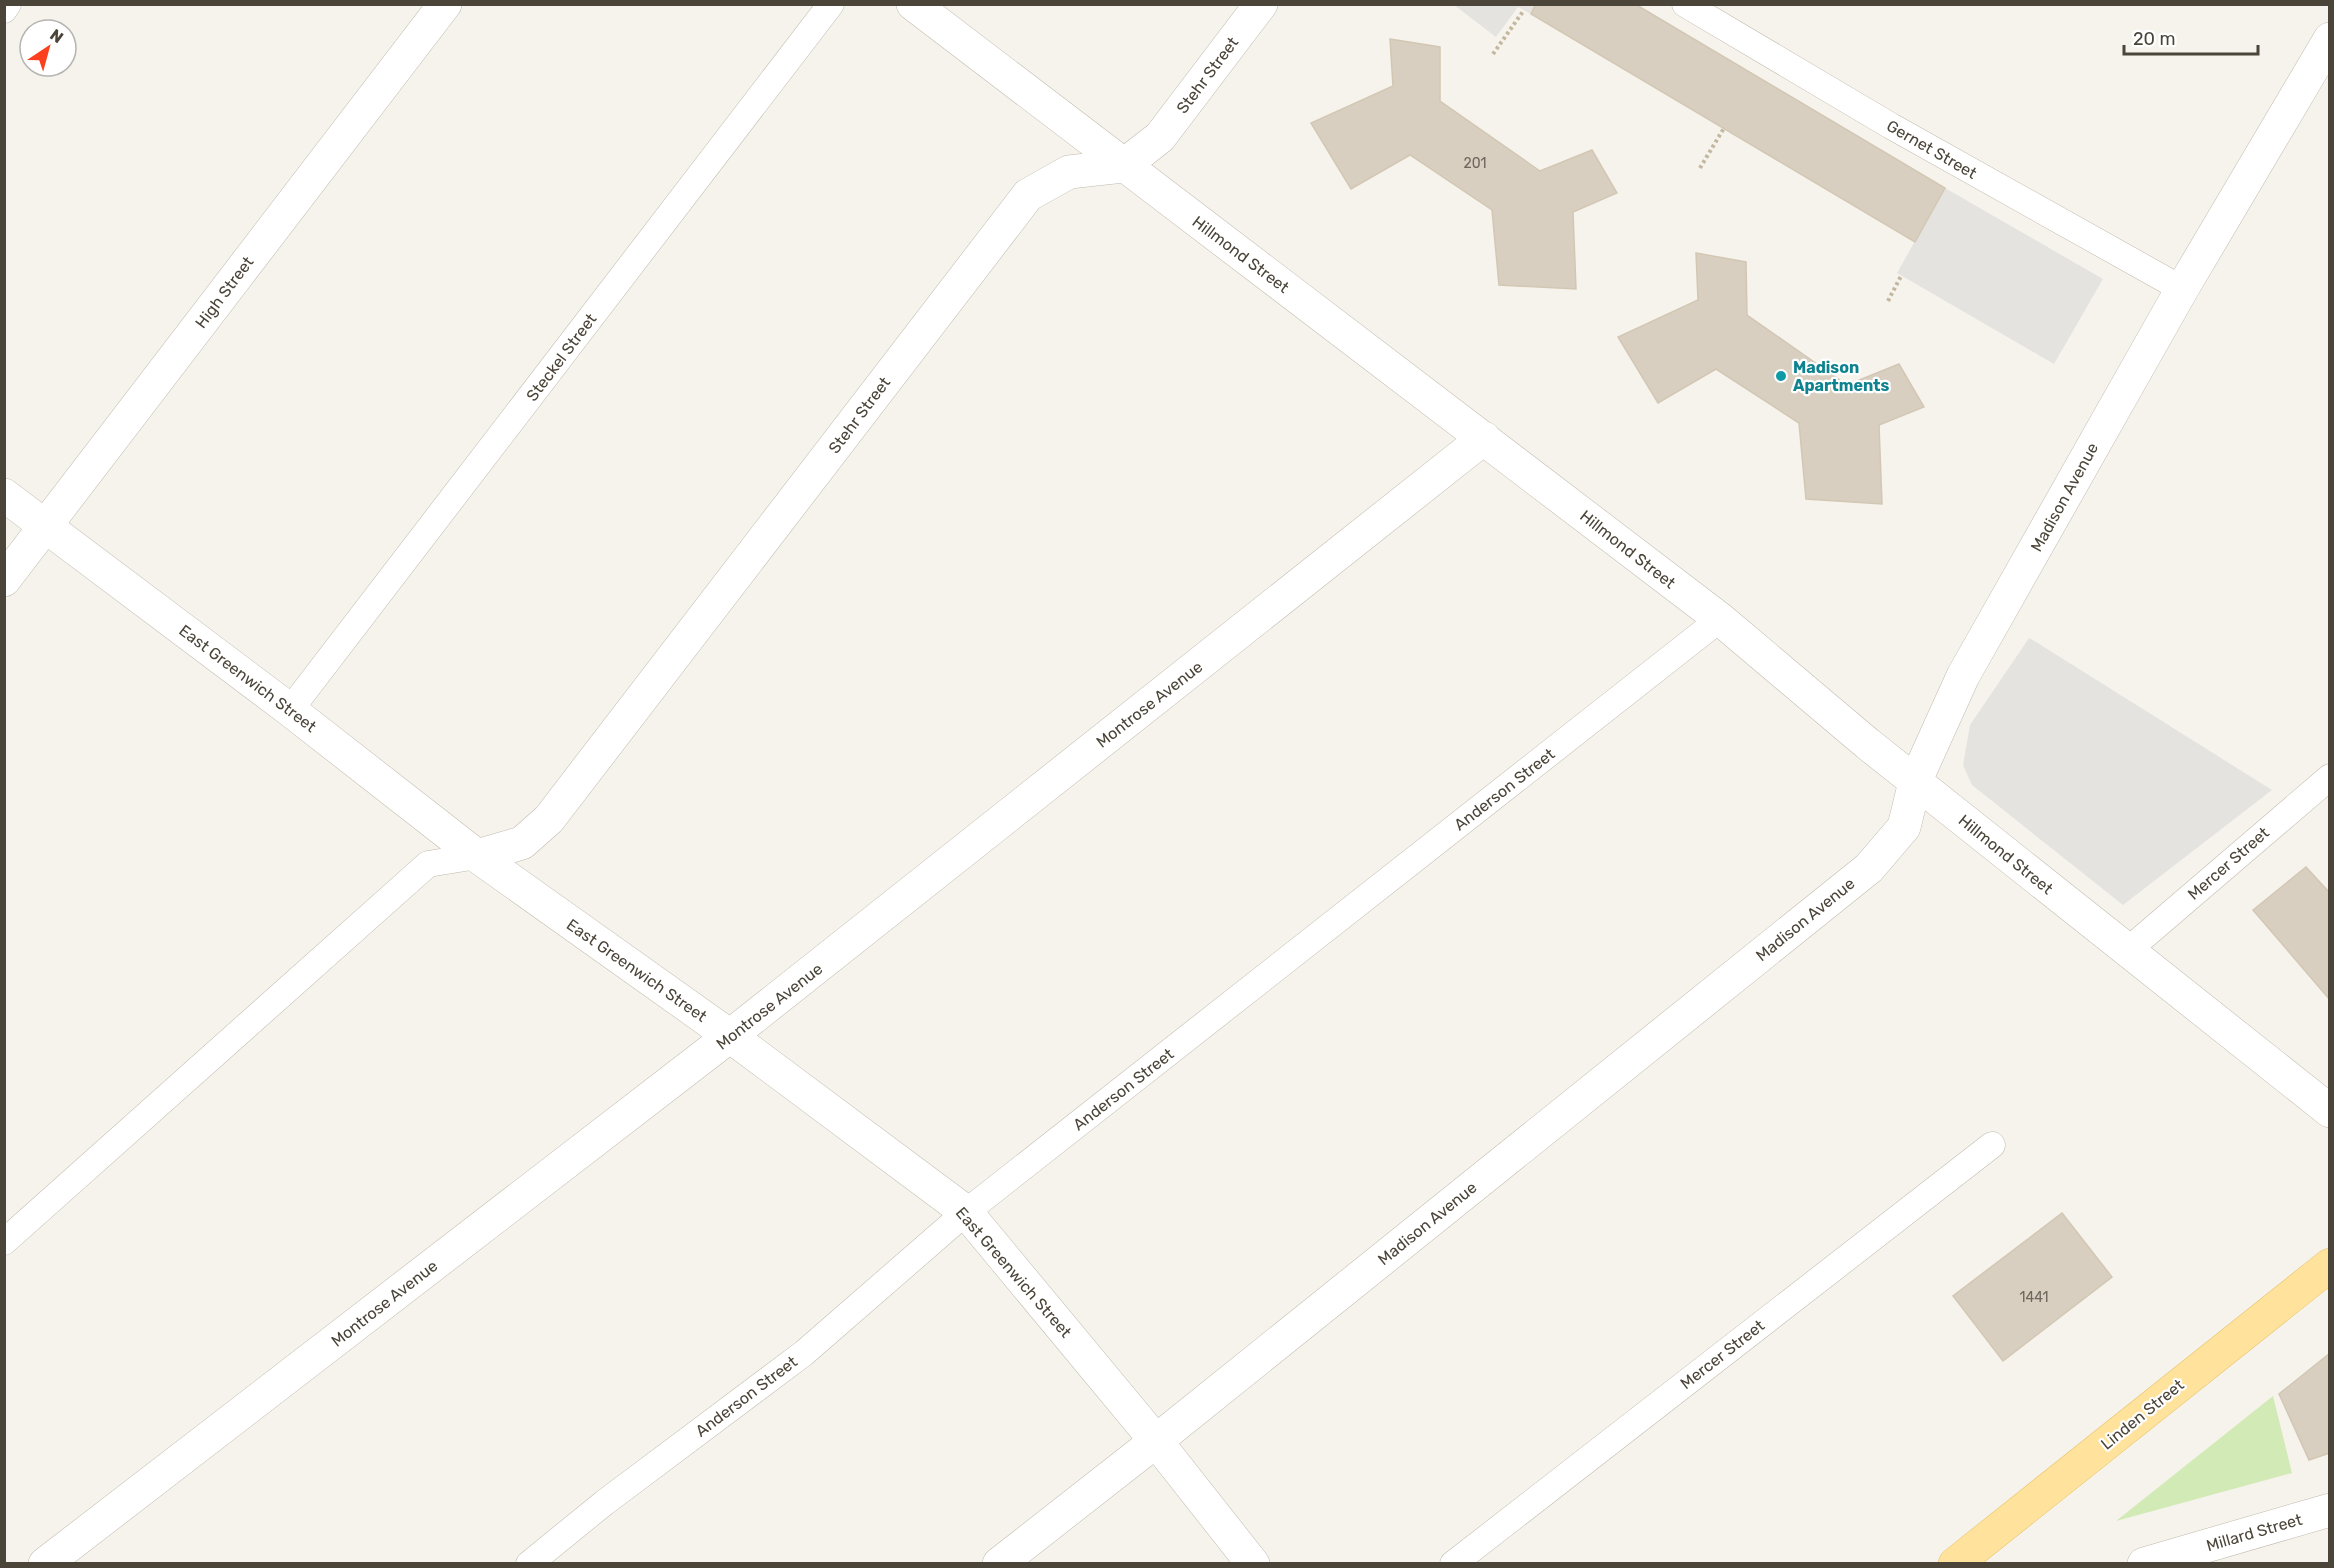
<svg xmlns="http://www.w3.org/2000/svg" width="2334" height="1568" font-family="Rubik,sans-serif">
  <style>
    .green { fill: #d2eab5 }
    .parking { fill: #e5e3e0 }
    .building { fill: #d8cfc1; stroke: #d3c7b4; stroke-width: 1.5 }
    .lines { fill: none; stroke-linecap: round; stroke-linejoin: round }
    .lane-casing { stroke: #c2bbae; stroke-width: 27 }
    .street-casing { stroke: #c2bbae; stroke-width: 34 }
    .primary-casing { stroke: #e6c16a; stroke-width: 34 }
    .path { stroke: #c4b79f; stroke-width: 4; stroke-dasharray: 3 3; stroke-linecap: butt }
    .lane { stroke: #fff; stroke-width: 26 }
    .street { stroke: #fff; stroke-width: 33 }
    .primary { stroke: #ffe39c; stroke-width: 33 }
    .culture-dot { fill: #0f9aa8; stroke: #fff; stroke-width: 2 }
    .labels { text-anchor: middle; stroke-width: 4.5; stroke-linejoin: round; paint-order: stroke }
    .number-label { font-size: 14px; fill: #6e675b }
    .street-label { font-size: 16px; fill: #4b4439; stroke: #fff }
    .culture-label { font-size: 16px; font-weight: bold; fill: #0d838f; stroke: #fff; text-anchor: start }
  </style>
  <rect width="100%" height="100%" fill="#f6f3ec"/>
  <path class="green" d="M2273,1396L2292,1473L2116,1521Z"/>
  <path class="parking" d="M1454,5H1536L1531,14L1518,7L1496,37Z
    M1945,188L2103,279L2054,364L1897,273Z
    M2029,638L2036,642L2272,790L2123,905L1972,785L1963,765L1970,725Z"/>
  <path class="building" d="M1536,4H1635L1945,188L1915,242L1531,14Z
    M1390,39L1440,47V101L1540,171L1592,150L1617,193L1573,212L1576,289L1499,285L1492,210L1410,155L1351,189L1311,123L1393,86Z
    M1696,253L1746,262L1747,315L1847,385L1899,364L1924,407L1879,425L1882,504L1806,499L1799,423L1716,369L1658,403L1618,337L1698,300Z
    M2306,867L2330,893V1000L2253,910Z
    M2062,1213L2112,1277L2003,1361L1953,1296Z
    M2330,1353V1453L2309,1460L2279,1394Z"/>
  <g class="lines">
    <g class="lane-casing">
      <path id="lane" d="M1685,4L1891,126L2182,289
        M4,10L8,4
        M290,710L831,4
        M2127,951L2330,777
        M4,1242L428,864L477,856
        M529,1564L604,1503L804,1353L966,1212L1720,619
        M1453,1564L1992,1145"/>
    </g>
    <g class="street-casing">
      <path id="street" d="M913,4L1720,619L1868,744L2330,1111
        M4,495L290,710L477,856L730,1036L966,1212L1156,1441L1253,1564
        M4,580L445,4
        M477,856L522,843L549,819L1028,195L1069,172L1123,166L1160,137L1261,4
        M45,1564L730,1036L1484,438
        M999,1564L1156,1441L1869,868L1904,827L1915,782L1963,676L2182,289L2330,39
        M2144,1564L2330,1510"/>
    </g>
    <g class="primary-casing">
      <path id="primary" d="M1955,1564L2330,1265"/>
    </g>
    <path class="path" d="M1493,54L1524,10
      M1700,168L1724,128
      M1888,301L1901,276"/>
    <use href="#lane" class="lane"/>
    <use href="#street" class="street"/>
    <use href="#primary" class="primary"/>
  </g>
  <circle class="culture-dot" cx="1781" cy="376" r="6"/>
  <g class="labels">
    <g class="number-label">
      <text x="1475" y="168">201</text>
      <text x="2034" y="1302">1441</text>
    </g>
    <g class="street-label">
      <text transform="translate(1207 75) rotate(-53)" y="6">Stehr Street</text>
      <text transform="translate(1932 149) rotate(30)" y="6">Gernet Street</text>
      <text transform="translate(1241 254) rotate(37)" y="6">Hillmond Street</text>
      <text transform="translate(224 292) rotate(-53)" y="6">High Street</text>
      <text transform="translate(561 357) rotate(-53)" y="6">Steckel Street</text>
      <text transform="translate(859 415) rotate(-53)" y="6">Stehr Street</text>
      <text transform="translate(2064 497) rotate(-61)" y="6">Madison Avenue</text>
      <text transform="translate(1628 549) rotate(38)" y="6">Hillmond Street</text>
      <text transform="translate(248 678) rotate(37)" y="6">East Greenwich Street</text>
      <text transform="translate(1149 704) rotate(-38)" y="6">Montrose Avenue</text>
      <text transform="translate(1504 789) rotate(-38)" y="6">Anderson Street</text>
      <text transform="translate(2006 854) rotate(39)" y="6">Hillmond Street</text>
      <text transform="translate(2228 863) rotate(-41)" y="6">Mercer Street</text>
      <text transform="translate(1805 919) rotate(-39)" y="6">Madison Avenue</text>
      <text transform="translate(637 970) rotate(35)" y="6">East Greenwich Street</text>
      <text transform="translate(769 1006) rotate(-38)" y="6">Montrose Avenue</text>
      <text transform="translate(1123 1089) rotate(-38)" y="6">Anderson Street</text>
      <text transform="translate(1427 1223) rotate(-39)" y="6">Madison Avenue</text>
      <text transform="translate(1014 1272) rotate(49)" y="6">East Greenwich Street</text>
      <text transform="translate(384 1303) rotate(-38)" y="6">Montrose Avenue</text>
      <text transform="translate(1722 1354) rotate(-38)" y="6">Mercer Street</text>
      <text transform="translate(746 1396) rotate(-37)" y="6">Anderson Street</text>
      <text transform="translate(2142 1414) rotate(-39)" y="6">Linden Street</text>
      <text transform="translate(2254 1532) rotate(-16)" y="6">Millard Street</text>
    </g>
    <g class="culture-label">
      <text x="1793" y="373">Madison<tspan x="1793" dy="18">Apartments</tspan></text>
    </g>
  </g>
  <rect width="2334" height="1568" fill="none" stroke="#4b4439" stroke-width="12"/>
  <g transform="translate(48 48) rotate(36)"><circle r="28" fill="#ffffff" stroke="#b7b4b0" stroke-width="1.5"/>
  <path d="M0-4.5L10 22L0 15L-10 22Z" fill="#fc3f1d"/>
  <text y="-9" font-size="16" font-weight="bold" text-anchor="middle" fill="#4b4439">N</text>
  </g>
  <path d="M2124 45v9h134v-9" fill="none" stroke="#4b4439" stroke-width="3"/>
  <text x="2133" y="45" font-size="18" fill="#4b4439" stroke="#ffffff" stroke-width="4.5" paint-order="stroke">20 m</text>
</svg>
